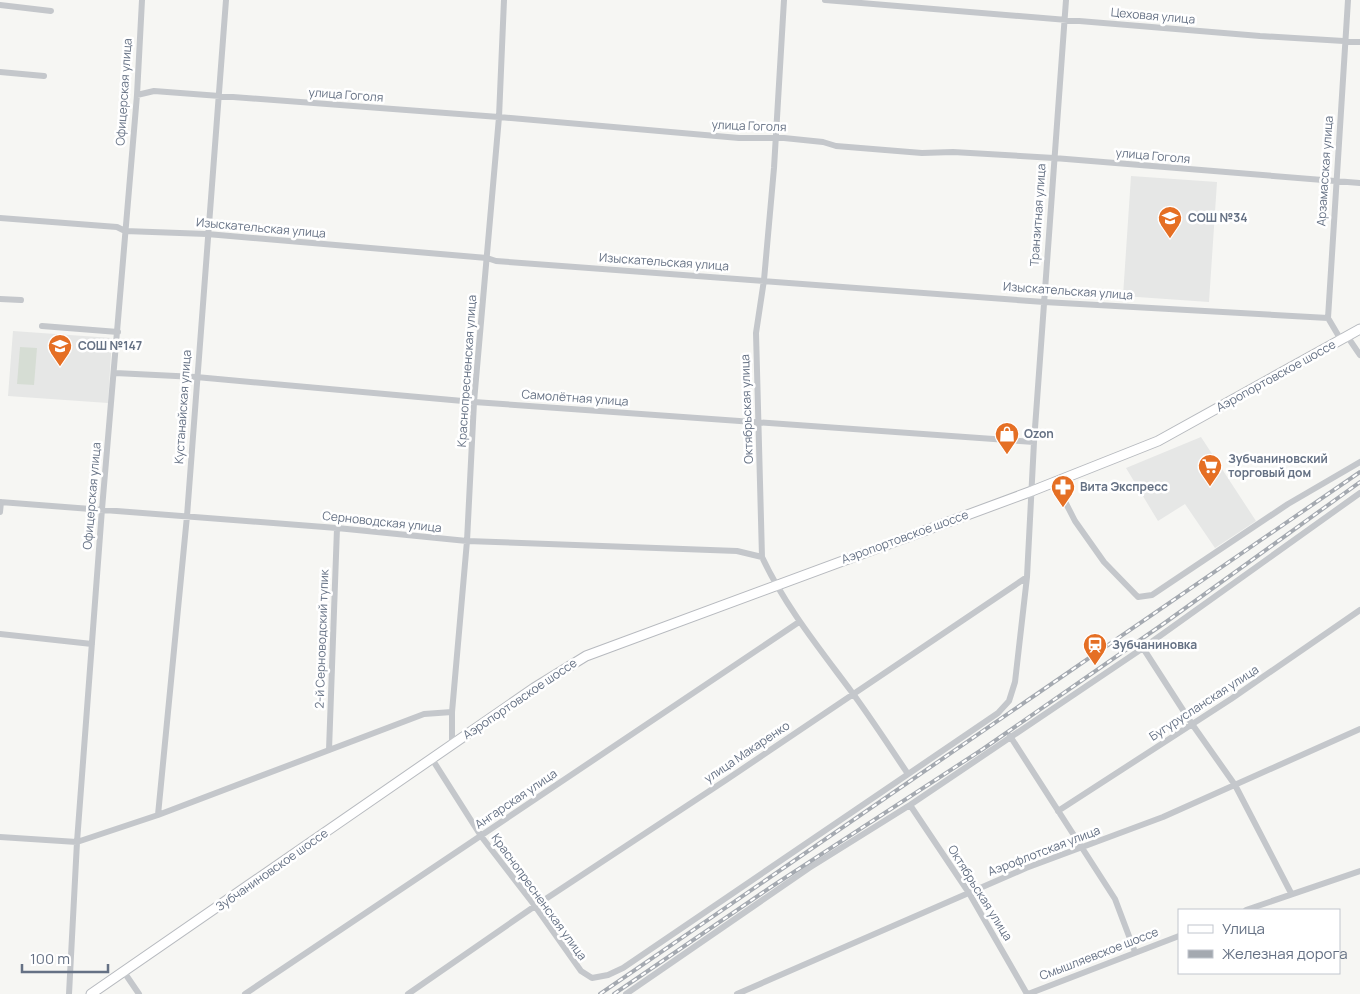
<svg xmlns="http://www.w3.org/2000/svg" width="1360" height="994" font-family="Manrope,sans-serif">
  <style>
    .built { fill: #e6e7e6 }
    .green { fill: #d6ddd4 }
    .lines { fill: none; stroke-linecap: round; stroke-linejoin: round }
    .major-casing { stroke: #b7babf; stroke-width: 11 }
    .minor { stroke: #c4c7cb; stroke-width: 6 }
    .major { stroke: #fff; stroke-width: 9 }
    .rail-casing { stroke: #a4a9b0; stroke-width: 4 }
    .rail { stroke: #fff; stroke-width: 2; stroke-dasharray: 5.5; stroke-linecap: butt }
    .labels { text-anchor: middle; stroke-width: 5; stroke-linejoin: round; paint-order: stroke }
    .street-label { font-size: 12px; fill: #657184; stroke: #fff }
    .poi-label { font-size: 12px; font-weight: bold; fill: #657184; stroke: #fff; text-anchor: start }
  </style>
  <rect width="100%" height="100%" fill="#f6f6f3"/>
  <path class="built" d="M1131,176L1217,182L1209,302L1123,296Z
    M13,331L112,338L108,403L8,396Z
    M1201,437L1256,521L1215,548L1185,504L1158,521L1126,468Z"/>
  <path class="green" d="M20,347L37,348L34,385L17,384Z"/>
  <g class="lines">
    <g class="major-casing">
      <path id="major" d="M91,994L534,688L586,656L1032,491L1158,441L1360,329"/>
    </g>
    <path class="minor" d="M784,0L774,168L764,280L756,333L762,557C785,606 819,648 851,691C871,718 889,746 908,774
      M825,0L1260,36L1360,42
      M0,5L51,11
      M0,72L44,76
      M137,95L154,91L499,117L739,138H784L823,142L836,146L922,153L953,152L1054,158L1360,183
      M0,218L117,227L125,231L207,234L487,258L496,261L1044,302L1328,318
      M0,299L21,300
      M42,326L118,332
      M1347,336L1360,355
      M1341,340L1328,318L1348,0
      M115,373L196,377L474,402L1034,442
      M1055,482L1075,521L1104,562L1138,597L1152,595L1288,504L1360,462
      M0,502L337,528L467,541L737,551L762,557
      M0,512L1,502
      M0,634L92,644
      M1143,648L1192,724L1235,785L1291,893
      M1010,736L1115,899L1135,952
      M452,744V712L467,541L474,402L499,117L504,0
      M329,750L337,528
      M432,759L481,836L535,906L581,971L592,978L608,975L623,968L998,713L1009,701L1015,682L1027,577
      M910,805L969,893L1027,994
      M1058,811L1231,699L1360,610
      M158,815L187,516L226,0
      M0,837L77,842L158,815L424,714L452,712
      M1246,910L1360,871
      M124,972L139,994
      M69,994L77,842L102,509L137,95L142,0
      M245,994L799,622
      M408,994L535,906L726,780L1027,577L1034,442L1066,0
      M626,994L809,868L910,805L1143,648L1360,493
      M737,994L1026,868L1163,817L1360,729
      M1028,994L1179,936"/>
    <use href="#major" class="major"/>
    <g class="rail-casing">
      <path id="rail" d="M600,994L1360,472
        M614,994L771,887L983,749L1166,622L1360,482"/>
    </g>
    <use href="#rail" class="rail"/>
  </g>
  <defs>
    <g id="school-pin" transform="scale(1.25)"><path d="M0 17L-7.5 6A9.5 9.5 0 1 1 7.5 6Z" fill="#e56f24" stroke="#fff"/><path d="M0-5L7-2L0 1L-7-2ZM-4 1L0 2.5L4 1V4Q0 6-4 4Z" fill="#fff"/></g>
    <g id="shop-pin" transform="scale(1.25)"><path d="M0 17L-7.5 6A9.5 9.5 0 1 1 7.5 6Z" fill="#e56f24" stroke="#fff"/><path d="M-5-2.5h2.3a2.7 3.5 0 0 1 5.4 0H5L5.5 6h-11ZM-1.5-2.5h3a1.5 2.3 0 0 0-3 0Z" fill="#fff"/></g>
    <g id="supermarket-pin" transform="scale(1.25)"><path d="M0 17L-7.5 6A9.5 9.5 0 1 1 7.5 6Z" fill="#e56f24" stroke="#fff"/><path d="M-6-5.5h2.5l.6 2H6L4.5 2H-2.5L-4.4-4H-6ZM-1.5 3.2a1.3 1.3 0 1 0 .1 0ZM3 3.2a1.3 1.3 0 1 0 .1 0Z" fill="#fff"/></g>
    <g id="pharmacy-pin" transform="scale(1.25)"><path d="M0 17L-7.5 6A9.5 9.5 0 1 1 7.5 6Z" fill="#e56f24" stroke="#fff"/><path d="M-2-6h4v4h4v4h-4v4h-4v-4h-4v-4h4Z" fill="#fff"/></g>
    <g id="station-pin" transform="scale(1.25)"><path d="M0 17L-7.5 6A9.5 9.5 0 1 1 7.5 6Z" fill="#e56f24" stroke="#fff"/><path d="M-3-6H3Q5-6 5-4V2Q5 4 3 4L4.5 6H3L1.5 4h-3L-3 6H-4.5L-3 4Q-5 4-5 2V-4Q-5-6-3-6ZM-3.5-4v3h7v-3ZM-3.5 1v1.5H-2V1ZM2 1v1.5H3.5V1Z" fill="#fff"/></g>
  </defs>
  <g fill-rule="evenodd">
    <use href="#school-pin" x="1170" y="218"/>
    <use href="#school-pin" x="60" y="346"/>
    <use href="#shop-pin" x="1007" y="434"/>
    <use href="#supermarket-pin" x="1210" y="466"/>
    <use href="#pharmacy-pin" x="1063" y="487"/>
    <use href="#station-pin" x="1095" y="645"/>
  </g>
  <g class="labels">
    <g class="street-label">
      <text transform="translate(1153 16) rotate(5)" y="4">Цеховая улица</text>
      <text transform="translate(124 92) rotate(-86)" y="4">Офицерская улица</text>
      <text transform="translate(346 95) rotate(4)" y="4">улица Гоголя</text>
      <text transform="translate(749 126) rotate(2)" y="4">улица Гоголя</text>
      <text transform="translate(1153 156) rotate(5)" y="4">улица Гоголя</text>
      <text transform="translate(1325 171) rotate(-86)" y="4">Арзамасская улица</text>
      <text transform="translate(1038 215) rotate(-86)" y="4">Транзитная улица</text>
      <text transform="translate(261 228) rotate(5)" y="4">Изыскательская улица</text>
      <text transform="translate(664 262) rotate(4)" y="4">Изыскательская улица</text>
      <text transform="translate(1068 291) rotate(4)" y="4">Изыскательская улица</text>
      <text transform="translate(467 371) rotate(-86)" y="4">Краснопресненская улица</text>
      <text transform="translate(1276 376) rotate(-29)" y="4">Аэропортовское шоссе</text>
      <text transform="translate(575 398) rotate(4)" y="4">Самолётная улица</text>
      <text transform="translate(183 407) rotate(-86)" y="4">Кустанайская улица</text>
      <text transform="translate(747 409) rotate(-92)" y="4">Октябрьская улица</text>
      <text transform="translate(92 496) rotate(-85)" y="4">Офицерская улица</text>
      <text transform="translate(382 522) rotate(6)" y="4">Серноводская улица</text>
      <text transform="translate(905 537) rotate(-20)" y="4">Аэропортовское шоссе</text>
      <text transform="translate(322 639) rotate(-88)" y="4">2-й Серноводский тупик</text>
      <text transform="translate(520 699) rotate(-34)" y="4">Аэропортовское шоссе</text>
      <text transform="translate(1204 703) rotate(-33)" y="4">Бугурусланская улица</text>
      <text transform="translate(747 752) rotate(-34)" y="4">улица Макаренко</text>
      <text transform="translate(516 799) rotate(-34)" y="4">Ангарская улица</text>
      <text transform="translate(1044 851) rotate(-21)" y="4">Аэрофлотская улица</text>
      <text transform="translate(272 870) rotate(-35)" y="4">Зубчаниновское шоссе</text>
      <text transform="translate(980 893) rotate(58)" y="4">Октябрьская улица</text>
      <text transform="translate(539 897) rotate(54)" y="4">Краснопресненская улица</text>
      <text transform="translate(1099 954) rotate(-21)" y="4">Смышляевское шоссе</text>
    </g>
    <g class="poi-label">
      <text x="1188" y="222">СОШ №34</text>
      <text x="78" y="350">СОШ №147</text>
      <text x="1024" y="438">Ozon</text>
      <text x="1228" y="463">Зубчаниновский<tspan x="1228" dy="14">торговый дом</tspan></text>
      <text x="1080" y="491">Вита Экспресс</text>
      <text x="1112" y="649">Зубчаниновка</text>
    </g>
  </g>
  <rect x="1178" y="909" width="162" height="65" fill="#ffffff" stroke="#c1c6ce"/>
  <rect x="1188" y="925" width="25" height="8" fill="#ffffff" stroke="#c1c6ce"/>
  <text x="1222" y="934" font-size="15" fill="#657184">Улица</text>
  <rect x="1188" y="950" width="25" height="8" fill="#a4a9b0" stroke="#c1c6ce"/>
  <text x="1222" y="959" font-size="15" fill="#657184">Железная дорога</text>
  <path d="M22 964v8h86v-8" fill="none" stroke="#657184" stroke-width="2.5"/>
  <text x="30" y="964" font-size="15" fill="#657184" stroke="#ffffff" stroke-width="4" paint-order="stroke">100 m</text>
</svg>
